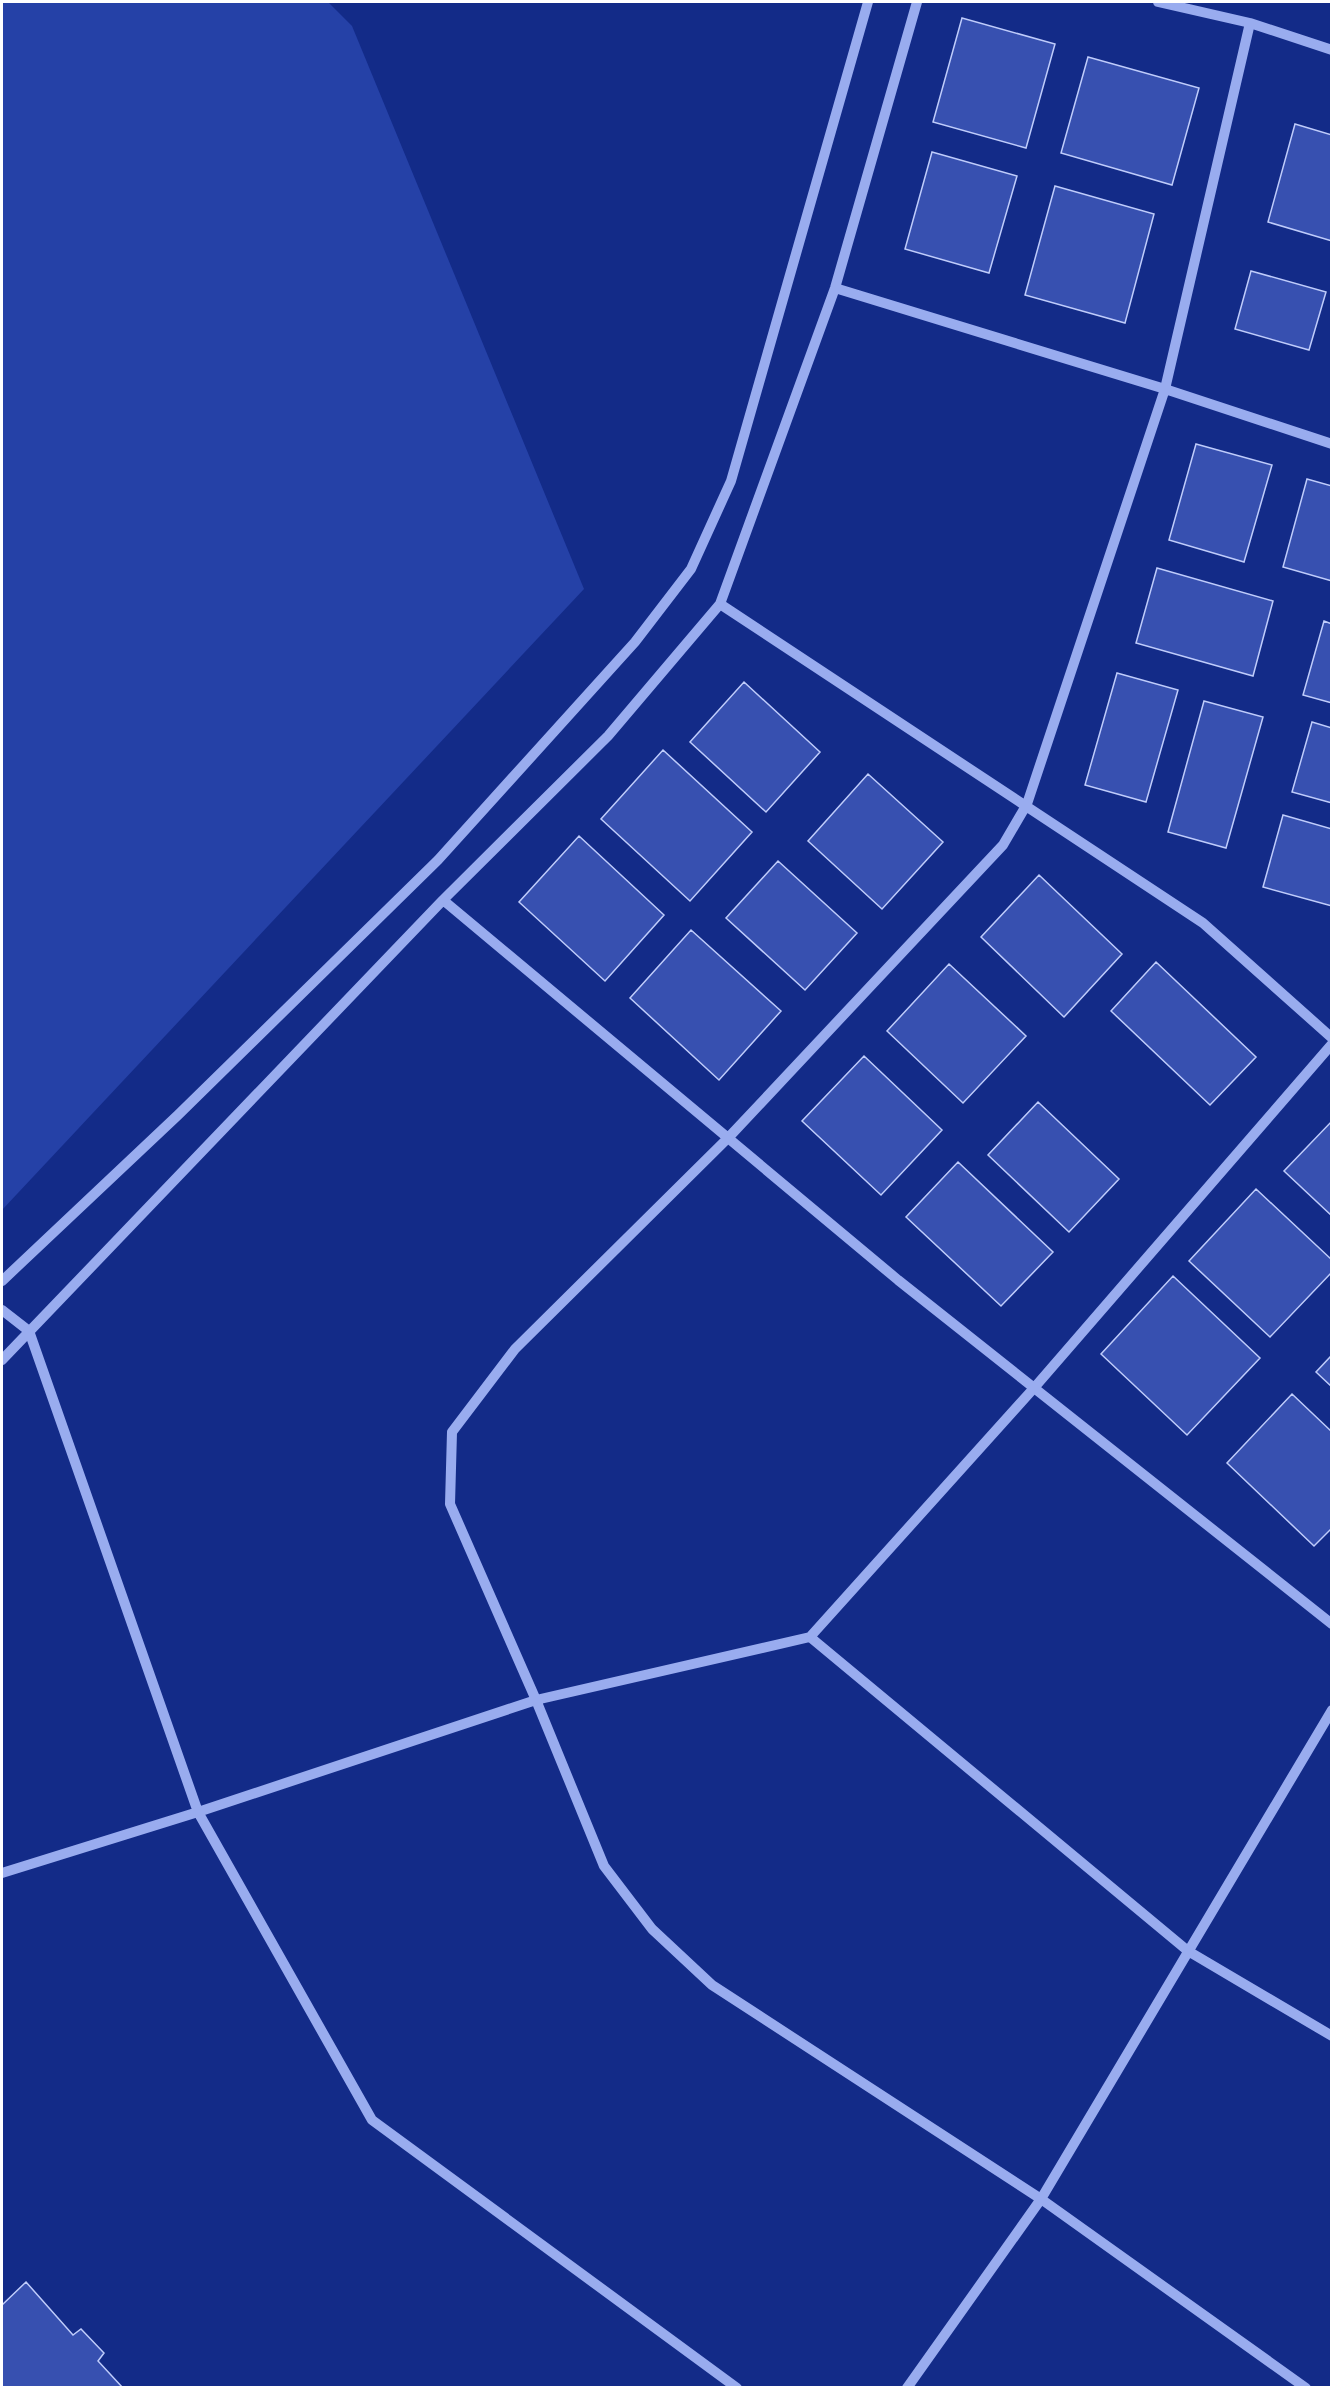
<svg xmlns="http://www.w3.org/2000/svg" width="1333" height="2389" font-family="Manrope,sans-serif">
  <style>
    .green { fill: #2541a7 }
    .building { fill: #3750b0; stroke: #bfccfb; stroke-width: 1.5 }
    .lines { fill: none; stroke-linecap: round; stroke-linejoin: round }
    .minor { stroke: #99acef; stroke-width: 10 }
  </style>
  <rect width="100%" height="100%" fill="#132b88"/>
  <path class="green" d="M2,2H328L352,26L584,589L2,1210Z"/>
  <path class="building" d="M962,18L1055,44L1026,148L933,122Z
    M1088,57L1199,88L1172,185L1061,153Z
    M1295,124L1332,135V241L1268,222Z
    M932,152L1017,176L989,273L905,249Z
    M1055,186L1154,214L1125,323L1025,295Z
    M1251,271L1326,292L1309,350L1235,329Z
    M1196,444L1272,465L1244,562L1169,540Z
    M1307,479L1332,486V581L1283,567Z
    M1157,568L1273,601L1253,676L1136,643Z
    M1324,621L1332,624V703L1303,695Z
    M1117,673L1178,690L1146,802L1085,785Z
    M744,682L820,752L766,812L690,742Z
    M1204,701L1263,717L1226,848L1168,832Z
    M1312,722L1332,728V803L1292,792Z
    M663,750L752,832L690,901L601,819Z
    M868,774L943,842L882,909L808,841Z
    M1283,815L1332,829V906L1263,887Z
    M579,836L664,915L605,981L519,902Z
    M778,861L857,933L805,990L726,918Z
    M1039,875L1122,954L1064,1017L981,937Z
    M691,930L781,1011L719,1080L630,998Z
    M1156,962L1256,1057L1210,1105L1111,1011Z
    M949,964L1026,1036L963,1103L887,1031Z
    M864,1056L942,1130L881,1195L802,1121Z
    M1038,1102L1119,1179L1069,1232L988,1155Z
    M1332,1121V1216L1284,1171Z
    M958,1162L1053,1252L1001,1306L906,1217Z
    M1256,1189L1332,1260V1272L1270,1337L1189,1261Z
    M1173,1276L1260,1358L1187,1435L1101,1354Z
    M1332,1355V1387L1316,1372Z
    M1292,1394L1332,1432V1528L1314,1546L1227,1463Z
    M26,2282L73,2335L81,2329L104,2353L98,2361L123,2388H2V2305Z"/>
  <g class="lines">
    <path class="minor" d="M1158,2L1250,23L1332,50
      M1250,23L1165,389L1027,804L1003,845L729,1137L515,1349L452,1432L450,1504L536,1700L604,1866L652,1929L712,1985L1041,2199L1306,2388
      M835,288L1165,389L1332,444
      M720,604L1203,923L1332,1038
      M443,900L898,1280L1332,1624
      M2,1281L178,1115L438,860L635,642L691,569L731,481L868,2
      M2,1310L29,1331L198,1812L372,2120L737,2388
      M2,1360L443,900L608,736L720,604L835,288L917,2
      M810,1637L1188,1951L1332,2036
      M2,1873L198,1812L536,1700L810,1637L1034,1388L1332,1044
      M907,2388L1041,2199L1332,1710"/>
  </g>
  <rect width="1333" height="2389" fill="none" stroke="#ffffff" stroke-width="6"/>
</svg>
